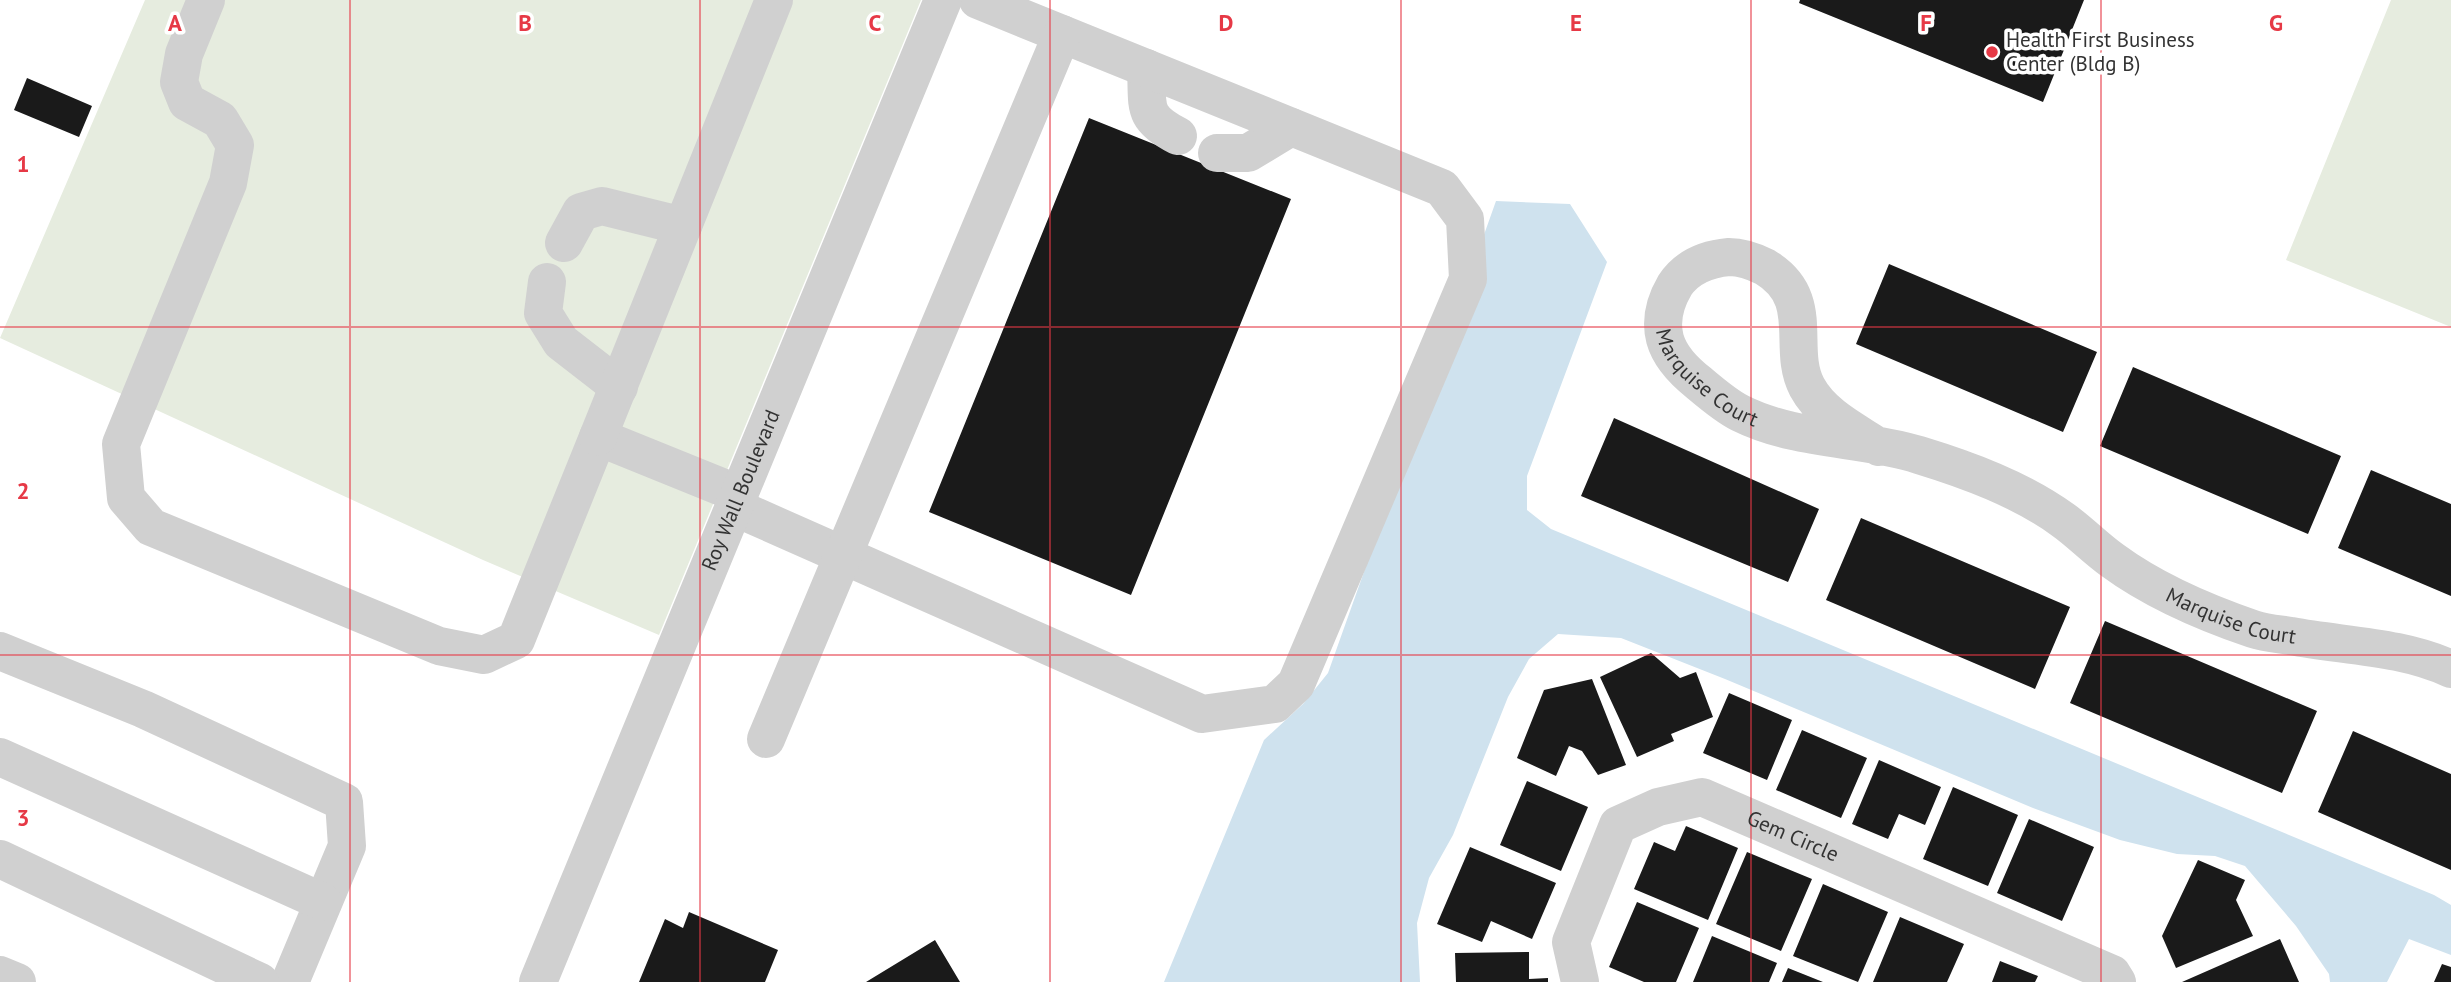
<svg xmlns="http://www.w3.org/2000/svg" width="2451" height="982" font-family="'PT Sans',sans-serif">
  <style>
    .green { fill: #e6ecdf }
    .water { fill: #cfe2ee }
    .building { fill: #1a1a1a }
    .lines { fill: none; stroke-linecap: round; stroke-linejoin: round }
    .minor { stroke: #d0d0d0; stroke-width: 38 }
    .grid { fill: none; stroke: #e63946; stroke-width: 2; stroke-opacity: 0.55 }
    .poi-dot { fill: #e63946; stroke: #fff; stroke-width: 2.5 }
    .labels { text-anchor: middle; stroke-width: 7; stroke-linejoin: round; paint-order: stroke }
    .poi-label { font-size: 21px; fill: #333; stroke: #fff; text-anchor: start }
    .street-label { font-size: 21px; fill: #333; stroke: #fff }
    .grid-label { font-size: 23px; text-anchor: middle; font-weight: bold; fill: #e63946; stroke: #fff; stroke-width: 7; stroke-linejoin: round; paint-order: stroke }
  </style>
  <rect width="100%" height="100%" fill="#fff"/>
  <path class="green" d="M145,0H921L659,635L483,560L0,338Z
    M2391,0H2451V327L2286,260Z"/>
  <path class="water" d="M1496,201L1570,204L1607,262L1527,476V510L1551,529L2434,895L2451,905V955L2409,939L2387,982H2330L2329,974L2296,926L2245,866L2215,856L2177,854L2120,840L2033,808L1725,679L1621,638L1558,634L1529,659L1508,697L1453,835L1429,878L1417,923L1420,982H1164L1264,740L1303,704L1328,673Z"/>
  <path class="building" d="M1800,0H2084L2043,102L1799,3Z
    M27,78L92,106L79,137L14,110Z
    M1089,118L1291,199L1131,595L929,512Z
    M1889,264L2097,352L2063,432L1856,344Z
    M2133,367L2341,456L2308,534L2100,446Z
    M1614,418L1819,509L1788,582L1581,496Z
    M2371,470L2451,504V596L2338,548Z
    M1861,518L2070,607L2035,689L1826,600Z
    M2105,621L2317,711L2282,793L2070,703Z
    M1651,653L1680,678L1696,672L1713,717L1671,734L1674,741L1637,757L1600,677Z
    M1592,679L1626,765L1598,775L1582,751L1569,746L1556,776L1517,758L1544,690Z
    M1729,693L1792,720L1767,780L1703,753Z
    M1802,730L1867,758L1841,818L1776,790Z
    M2353,731L2451,774V870L2318,812Z
    M1879,760L1941,787L1925,825L1899,814L1888,839L1852,824Z
    M1527,781L1588,807L1561,871L1500,845Z
    M1953,787L2018,815L1988,886L1923,859Z
    M2029,819L2094,847L2062,921L1997,893Z
    M1686,826L1738,848L1708,920L1634,889L1654,842L1675,851Z
    M1470,847L1556,883L1532,939L1491,921L1482,942L1437,924Z
    M1747,852L1812,879L1781,951L1716,924Z
    M2198,860L2245,880L2236,900L2253,936L2176,968L2162,936Z
    M1823,884L1888,912L1858,982L1793,956Z
    M1637,902L1699,928L1676,982H1644L1609,967Z
    M689,912L778,950L765,982H639L665,919L683,928Z
    M1900,917L1964,944L1947,982H1873Z
    M1712,936L1777,963L1769,982H1693Z
    M2280,939L2299,982H2182Z
    M935,940L960,982H866Z
    M1529,952V979L1548,978V982H1456L1455,953Z
    M2000,961L2038,976L2035,982H1992Z
    M2442,964L2451,967V982H2434Z
    M1788,968L1823,982H1782Z"/>
  <g class="lines">
    <g class="minor">
      <path d="M206,0L184,54L179,82L187,102L220,120L235,145L228,183L121,444L126,498L151,527L439,646L484,655L516,640L598,437L739,494"/>
      <path d="M1146,68C1148,107 1141,117 1178,136"/>
      <path d="M1217,153H1248L1291,127"/>
      <path d="M564,243L581,212L602,206L683,226"/>
      <path d="M547,282L543,313L561,342L619,387"/>
      <path d="M598,437L774,0"/>
      <path id="s1" d="M1879,447C1853,430 1822,415 1807,387C1786,347 1818,299 1765,267C1753,261 1742,257 1729,257C1707,259 1687,267 1675,285C1665,302 1660,320 1665,339C1670,357 1685,372 1699,383C1712,394 1726,406 1740,413C1796,441 1861,437 1919,455C1968,470 2020,489 2063,520C2080,532 2094,547 2112,560C2154,591 2203,612 2253,629C2265,633 2278,634 2291,636C2344,646 2401,646 2451,669"/>
      <path d="M734,507L1202,714L1275,704L1296,684L1468,279L1465,219L1442,188L978,0"/>
      <path d="M0,651L143,709L344,802L347,846L290,982"/>
      <path d="M766,739L1062,34"/>
      <path d="M0,757L323,902"/>
      <path d="M0,859L260,982"/>
      <path d="M0,975L17,982"/>
      <path id="s2" d="M538,982L943,0"/>
      <path id="s3" d="M1580,982L1571,942L1618,825L1658,807L1702,797L2112,974L2117,982"/>
    </g>
  </g>
  <path class="grid" d="M350,0V982M700,0V982M1050,0V982M1401,0V982M1751,0V982M2101,0V982M0,327H2451M0,655H2451"/>
  <circle class="poi-dot" cx="1992" cy="52" r="7"/>
  <g class="labels">
    <g class="poi-label">
      <text x="2006" y="47">Health First Business<tspan x="2006" dy="24">Center (Bldg B)</tspan></text>
    </g>
    <g class="street-label">
      <text dy="7" stroke="none"><textPath href="#s1" startOffset="443">Marquise Court</textPath></text>
      <text dy="7" stroke="none"><textPath href="#s2" startOffset="532">Roy Wall Boulevard</textPath></text>
      <text dy="7" stroke="none"><textPath href="#s1" startOffset="1032">Marquise Court</textPath></text>
      <text dy="7" stroke="none"><textPath href="#s3" startOffset="355">Gem Circle</textPath></text>
    </g>
  </g>
  <g class="grid-label">
    <text x="175" y="31">A</text>
    <text x="525" y="31">B</text>
    <text x="875" y="31">C</text>
    <text x="1226" y="31">D</text>
    <text x="1576" y="31">E</text>
    <text x="1926" y="31">F</text>
    <text x="2276" y="31">G</text>
    <text x="23" y="172">1</text>
    <text x="23" y="499">2</text>
    <text x="23" y="826">3</text>
  </g>
</svg>
